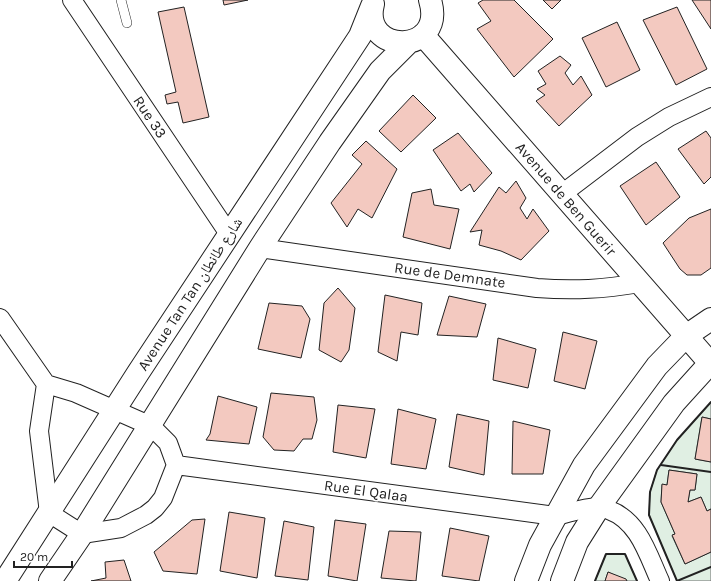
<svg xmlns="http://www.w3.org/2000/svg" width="711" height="581" font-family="Karla,'Noto Naskh Arabic',sans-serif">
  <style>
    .green { fill: #e0efe3; stroke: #6f6f6f }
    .building { fill: #f3c9c0; stroke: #222 }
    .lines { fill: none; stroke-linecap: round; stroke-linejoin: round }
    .service-casing { stroke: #222; stroke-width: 10 }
    .minor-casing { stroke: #222; stroke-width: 20 }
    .tertiary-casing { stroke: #222; stroke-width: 24 }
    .secondary-casing { stroke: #222; stroke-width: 24 }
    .service { stroke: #fff; stroke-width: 9 }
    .minor { stroke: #fff; stroke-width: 18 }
    .tertiary { stroke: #fff; stroke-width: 22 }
    .secondary { stroke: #fff; stroke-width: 22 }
    .wall { stroke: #222; stroke-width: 2 }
    .labels { text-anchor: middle; stroke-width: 3; stroke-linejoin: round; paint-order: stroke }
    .street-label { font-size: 15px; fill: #222; stroke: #fff }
  </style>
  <rect width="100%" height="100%" fill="#fff"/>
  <path class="green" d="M711,402V419L702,417L695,459L711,462V509L707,511L701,497L688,502L690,490H695L697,474L669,470L667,485H662L661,502L675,534L672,536L685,564L711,552V581H677L649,515L650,492L657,470L677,440Z
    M606,554H625L637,581H627L608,572L605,581H595Z"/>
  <path class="building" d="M223,0H248L224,5Z
    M483,0H514L553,39L514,77L477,29L491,21L478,3Z
    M543,0H561L552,9Z
    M692,0H711V29Z
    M184,7L209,117L183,123L178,102L167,104L165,95L176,92L158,12Z
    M677,7L707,69L676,85L643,20Z
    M617,22L640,70L606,87L582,38Z
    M560,56L571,65L565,73L573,85L581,76L592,95L559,126L536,101L545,95L537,89L546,84L538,71Z
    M413,95L436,118L401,152L379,131Z
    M706,131L711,138V177L704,184L678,149Z
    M458,133L492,173L474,192L470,184L461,191L433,150Z
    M366,141L397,169L372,218L358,209L347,227L331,203L362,164L352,155Z
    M656,162L680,197L646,225L620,186Z
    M516,181L526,198L520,208L527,219L533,209L549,231L521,260L501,251L479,245L482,230L470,232L499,187L506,193Z
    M431,189L434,205L459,209L450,249L403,237L412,193Z
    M711,209V268L701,275H687L680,269L663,243L689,218Z
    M338,288L355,308L349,350L341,362L319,350L324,303Z
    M385,295L422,303L418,335L401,332L397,361L378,352Z
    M449,296L486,304L477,337L437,335Z
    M269,303L302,306L310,319L301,358L258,349Z
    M563,332L597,341L585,389L554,381Z
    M498,338L536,349L528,388L493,380Z
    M271,393L314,397L317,420L312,439H303L294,451L274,450L263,437Z
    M218,396L257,407L249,444L206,440L210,434Z
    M338,405L375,409L366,458L333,452Z
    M398,409L436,419L426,469L391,464Z
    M457,414L489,421L484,475L449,467Z
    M702,417L711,419V462L695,459Z
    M513,421L550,430L543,474H512Z
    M669,470L697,474L695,490H690L688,502L701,497L707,511L711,509V552L685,564L672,535L675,534L661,502L662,484L667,485Z
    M229,512L265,518L257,578L220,571Z
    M205,519L197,574L163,571L154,552L192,520Z
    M335,520L366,524L357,581L328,576Z
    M284,521L314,527L308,580L275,576Z
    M450,528L489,536L479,581L442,576Z
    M389,531L421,532L416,581L381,578Z
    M124,560L131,581H91L106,578L105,562Z
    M608,572L626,579L627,581H605Z"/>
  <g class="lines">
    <g class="service-casing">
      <path id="service" d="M121,0L127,23"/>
    </g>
    <g class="minor-casing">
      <path id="minor" d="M72,0L229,234
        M562,194L637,137L669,117L711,97
        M260,248L537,288C575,291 603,289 640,283
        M0,318L46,384L76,393L151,426L168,443L176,465L163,498L155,508L146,515L121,528L82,534L49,513L39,431L46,384
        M176,465L555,516C569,513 583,508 597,507C601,507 605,509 609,510C639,521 648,555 660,581"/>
    </g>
    <g class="tertiary-casing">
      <path id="tertiary" d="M423,35L710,363"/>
    </g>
    <g class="secondary-casing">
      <path id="secondary" d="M373,4C360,55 447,56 430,0
        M5,581L138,373L360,36L372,6
        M50,581L82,534L260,248L330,142L380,71L409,42
        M526,581L540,545L584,465L657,366L686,336L711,319
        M562,581L577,542L599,507L674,403L711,362"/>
    </g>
    <use href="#service" class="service"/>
    <use href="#minor" class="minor"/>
    <use href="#tertiary" class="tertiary"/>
    <use href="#secondary" class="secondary"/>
    <path class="wall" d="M661,465L711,472
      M595,581L606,554H625L637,581
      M677,581L649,515L650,492L657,470L677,440L711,402
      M677,581L711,567"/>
  </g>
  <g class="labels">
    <g class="street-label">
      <text transform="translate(150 117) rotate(56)" y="5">Rue 33</text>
      <text transform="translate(566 199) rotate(49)" y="5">Avenue de Ben Guerir</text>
      <text transform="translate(450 275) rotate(8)" y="5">Rue de Demnate</text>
      <text transform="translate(190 294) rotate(-57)" y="5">Avenue Tan Tan شارع طانطان</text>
      <text transform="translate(366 491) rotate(8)" y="5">Rue El Qalaa</text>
    </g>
  </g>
  <path d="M14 561v6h58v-6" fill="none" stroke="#222222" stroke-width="2"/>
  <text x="20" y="561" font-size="12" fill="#222222" stroke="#ffffff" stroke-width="3" paint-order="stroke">20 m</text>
</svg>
